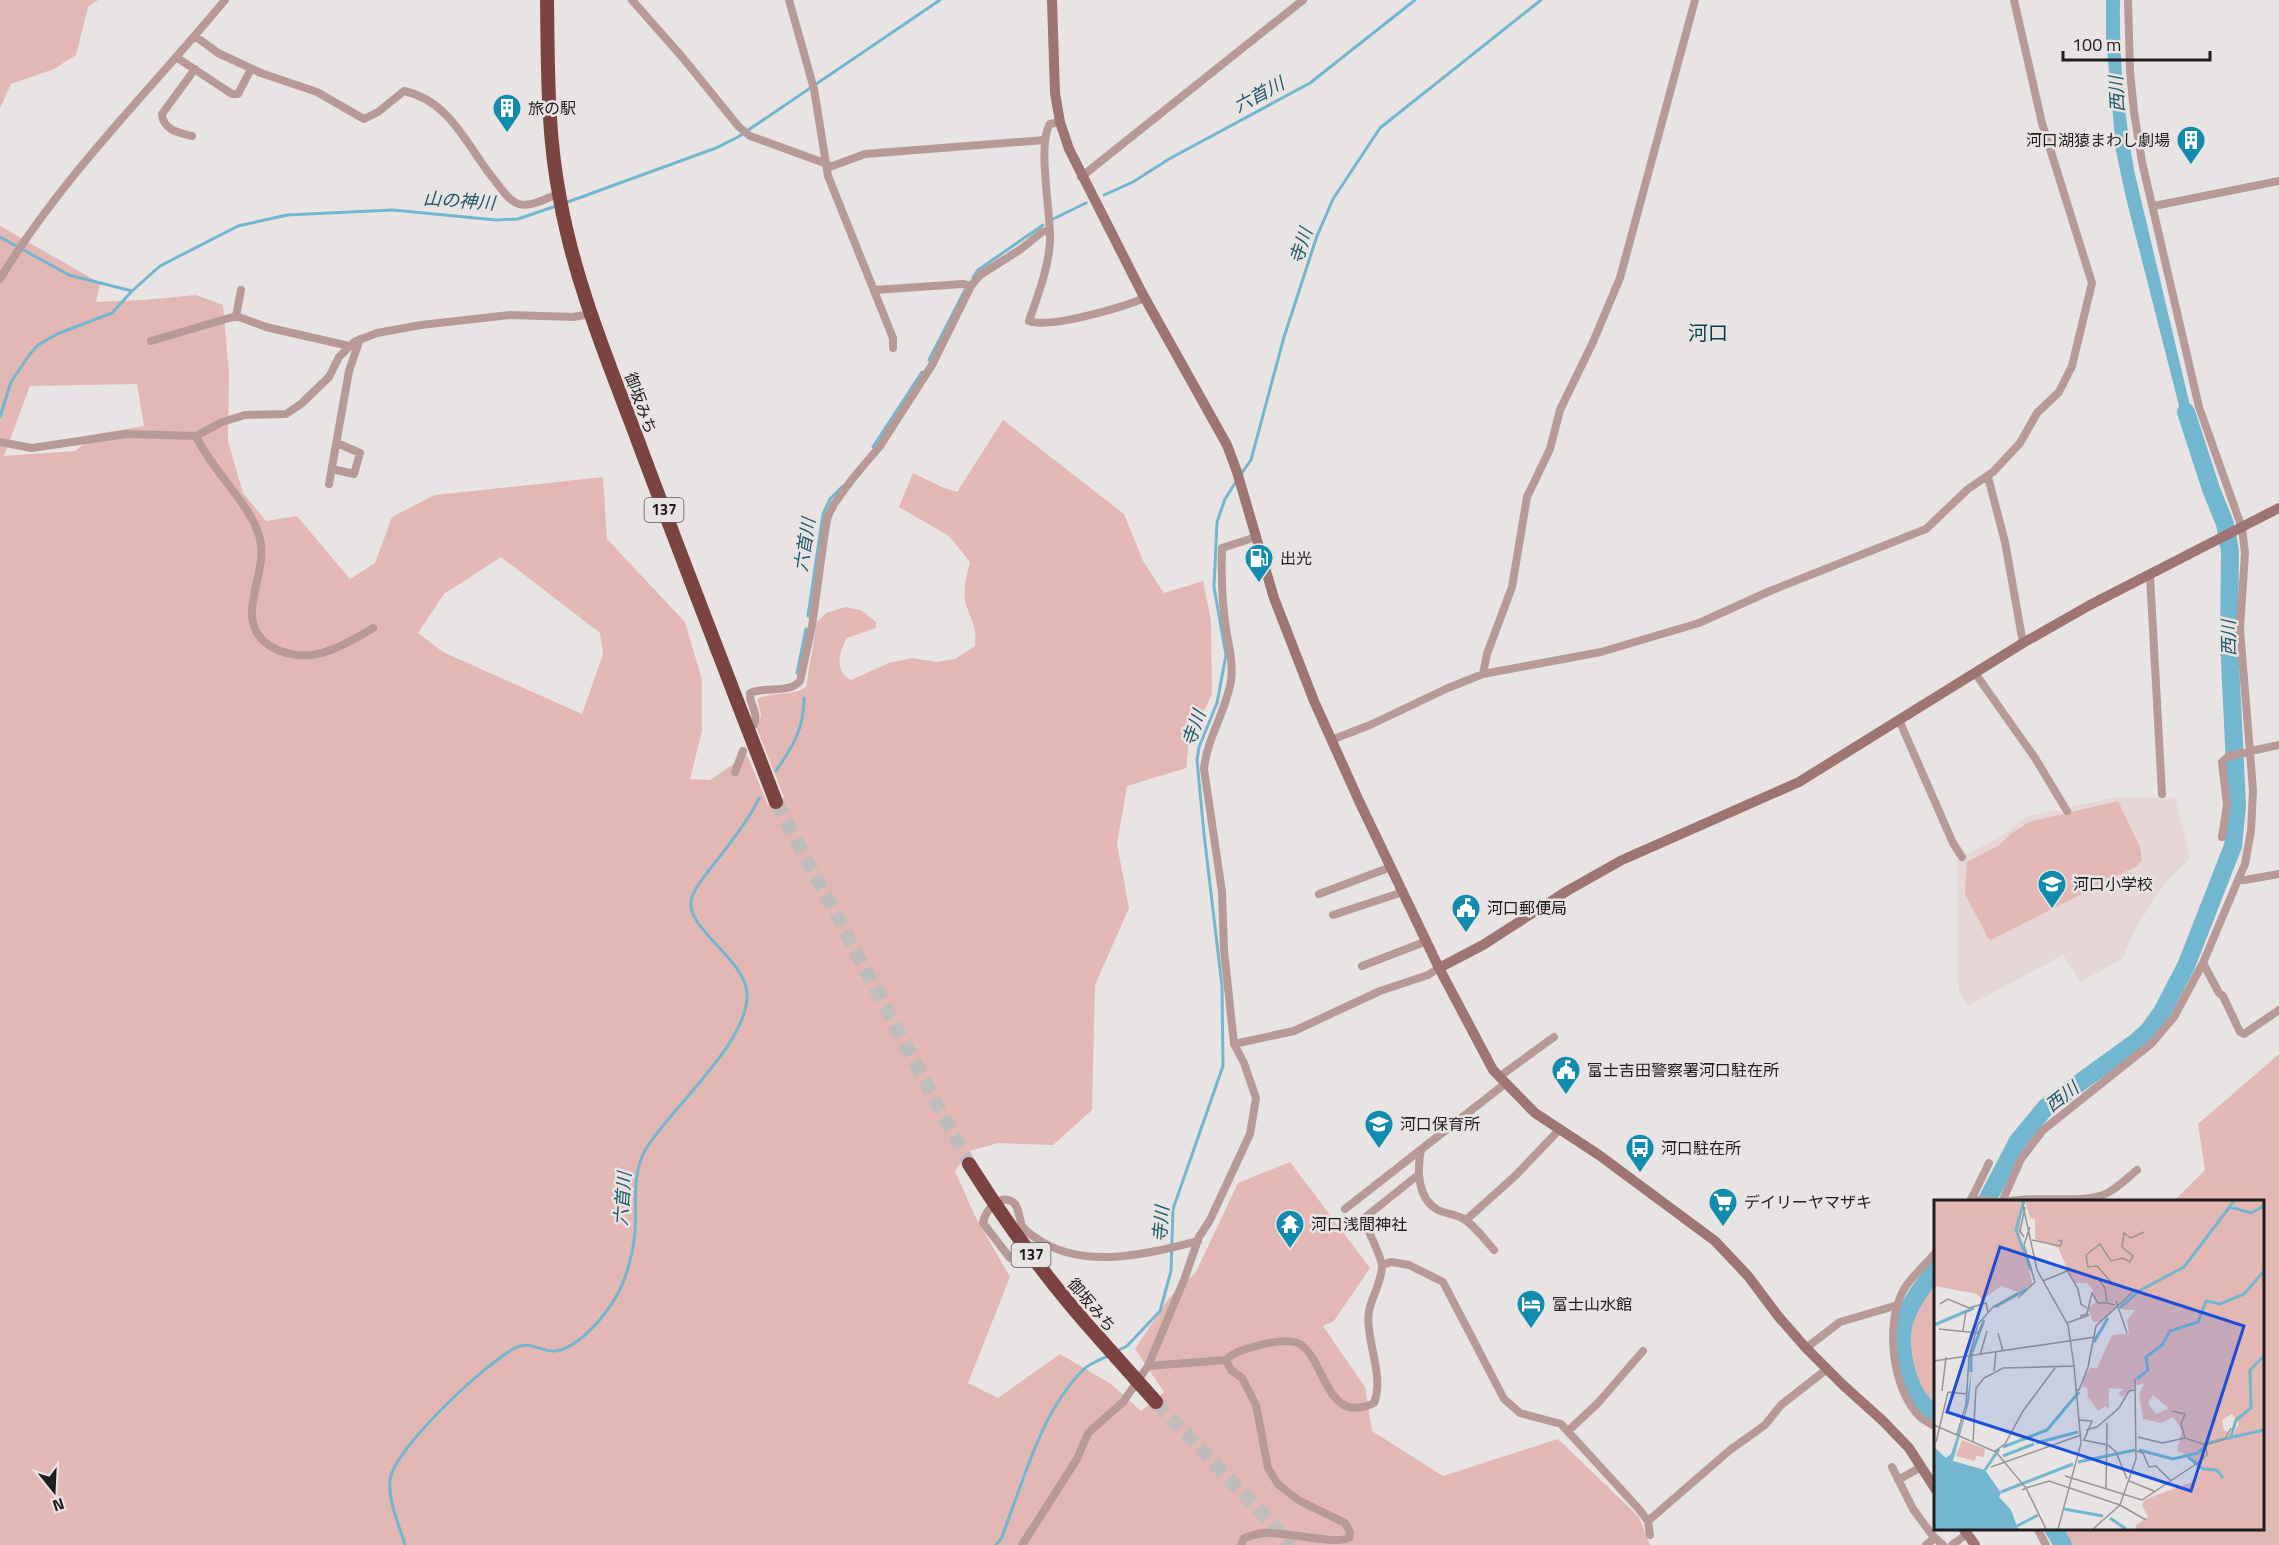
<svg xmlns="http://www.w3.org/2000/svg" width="2279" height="1545" font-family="'Titillium Web','Noto Sans JP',sans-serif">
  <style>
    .built { fill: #e4d7d5 }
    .green { fill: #e3b8b4; fill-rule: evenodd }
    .water { fill: #73b6cf }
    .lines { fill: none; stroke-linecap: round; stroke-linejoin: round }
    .stream { stroke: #73b6cf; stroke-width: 3 }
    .river { stroke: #73b6cf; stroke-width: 18 }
    .highway-tunnel { stroke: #c0bcbb; stroke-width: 14; stroke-dasharray: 14 7; stroke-linecap: butt }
    .street { stroke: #b79a97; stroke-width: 8 }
    .secondary { stroke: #9e7572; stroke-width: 10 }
    .highway { stroke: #7c4441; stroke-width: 14 }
    .highway-bridge { stroke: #7c4441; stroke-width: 14 }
    .labels { text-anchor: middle; stroke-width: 5; stroke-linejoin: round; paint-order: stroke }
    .shield { fill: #e8e4e3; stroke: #5b5958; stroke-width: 1.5 }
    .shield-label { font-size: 15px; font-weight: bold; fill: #1f1d1d }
    .poi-label { font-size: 16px; fill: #1f1d1d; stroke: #e8e4e3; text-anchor: start }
    .street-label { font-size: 16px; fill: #1f1d1d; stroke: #e8e4e3 }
    .water-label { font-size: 18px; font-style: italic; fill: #21586a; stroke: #e8e4e3 }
    .quarter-label { font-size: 20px; fill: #033c4c; stroke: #e8e4e3 }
    .inset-river { fill: none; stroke: #73b6cf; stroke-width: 3 }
    .inset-road { fill: none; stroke: #989494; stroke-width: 1.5 }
    .view { fill: #1d4ed8; fill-opacity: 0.15; stroke: #1d4ed8; stroke-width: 3 }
    .inset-edge { fill: none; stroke: #1f1d1d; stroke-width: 3 }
  </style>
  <rect width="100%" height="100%" fill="#e8e4e3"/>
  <path class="built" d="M2118,797L2175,798L2190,858L2168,880L2156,896L2132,935L2123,958L2081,982L2063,955L1968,1006L1959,991L1958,981L1957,859L1999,838L2026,817L2056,810L2062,813L2071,809L2072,806Z"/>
  <path class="green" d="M0,0H98L88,7L76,55L54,69L11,84L0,108Z
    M0,226L100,283L96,302L144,300L196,295L223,305L229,373L228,441L243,493L266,521L297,516L350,579L375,563L392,517L435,495L603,477L607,539L685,622L702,680V731L690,779L710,780L747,755L768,805L784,797L757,729L761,715L757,699C773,691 791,697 806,687L817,622L826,613L845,607L861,610L876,622V628L847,638C839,651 834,672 851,680L889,663L912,658L937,662L955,659L975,646C977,625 971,622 966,604C962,591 967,575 970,562L949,536L899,507L913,473L944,488L957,492L1003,420L1124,514L1143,561L1164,593L1203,581L1211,620L1212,694L1189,742L1186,768L1127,786L1117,844L1129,908L1095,985L1092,1110L1053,1145L998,1143L969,1151L955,1171L975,1216L1010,1277L968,1383L998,1398L1060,1354L1111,1384L1141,1411L1164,1392L1135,1349L1169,1298L1196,1272L1238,1183L1290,1162L1370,1268L1334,1321L1323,1326L1365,1387L1372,1431L1443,1476L1558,1439L1639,1517L1650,1545H0ZM137,384L144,426L96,434L75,451L4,456L30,386ZM501,557L600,633L603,654L582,714L443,652L418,633L444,594Z
    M2118,801L2140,847L2142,860L2137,866L1991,940L1988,938L1965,894L1967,862L1998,846L2012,833L2029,822Z
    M2279,1054V1545H2061L2053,1529L2262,1528V1202L2174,1201L2205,1170L2198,1124Z
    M1935,1262V1410L1908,1366L1902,1310Z"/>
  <path class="water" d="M2106,0H2120C2119,57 2124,114 2134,170L2196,431L2188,441L2126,198L2116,151L2106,38Z"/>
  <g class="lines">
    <path class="stream" d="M1104,195L1133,182L1169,159L1310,83L1415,0
      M565,203L716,148L738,137L940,0
      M1053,219L1086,203
      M0,237L69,275L132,291
      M973,277L978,270L1043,225
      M929,360L965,290
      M0,417L11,382L30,354L38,345L57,334L112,313L132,291L160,266L238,226L287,215L393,210L496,220L518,219L556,206
      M873,447L922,372
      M1241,474L1251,460L1284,337L1317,236L1333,199L1380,128L1541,0
      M808,616L823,514L830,499L843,486
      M797,673L806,629
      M776,771C793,746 804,729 804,698
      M1115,1352L1127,1346L1160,1311L1171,1271L1173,1209L1223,1066L1222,986L1204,834L1197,760L1199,747L1217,703L1226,655L1214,587L1217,522L1225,499L1237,480
      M405,1545C399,1525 388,1501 390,1480C393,1449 489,1360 517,1347C530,1341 542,1352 555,1351C579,1348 606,1315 617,1295C627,1277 634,1250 635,1230C637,1201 631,1173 647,1147C672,1107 750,1041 747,993C745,958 681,926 692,897C695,887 704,877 710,869C724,851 751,818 759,798
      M996,1545L1001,1539C1023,1484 1039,1415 1082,1371C1088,1364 1101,1359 1110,1355"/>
    <path class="river" d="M1986,1202L2018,1141L2046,1107L2136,1042L2149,1030L2162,1012L2186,966L2233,846L2237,805L2229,641L2230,551L2225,524L2211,489L2186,412
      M1936,1270C1923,1285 1910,1302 1904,1322C1898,1342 1905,1373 1914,1391C1919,1401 1927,1409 1936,1416
      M2053,1528L2063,1545"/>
    <path class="highway-tunnel" d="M776,802L969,1164
      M1156,1402L1292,1545"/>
    <path class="street" d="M632,0L683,58L739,127L750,136L827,164
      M789,0L814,89L828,176L893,338V348
      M195,36L218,53L261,73L317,92L364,119L378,112L404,91C451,101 467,147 496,182C502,190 509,201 519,204C530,208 548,197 559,194
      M176,57L232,94H238L251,69
      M1060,122L1050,124C1037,144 1051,213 1050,240C1049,267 1038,295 1029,321C1050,329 1123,307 1145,298
      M192,136C179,133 163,130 162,114L195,69
      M827,168L865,154L1044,140
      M1081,177L1303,0
      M2154,206L2279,181
      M0,279C62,176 149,92 225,0
      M241,290L236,316L266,327L349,346
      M874,290L963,284L971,286
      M151,341L236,316
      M196,436C212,471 248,501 259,535C268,561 250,591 252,617C255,646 285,657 311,655C328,654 358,638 373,628
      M0,442L32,448L126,434L196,436L222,422L245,415L286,414L301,404L329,377L339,357L354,342L377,333L421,325L510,315L573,317L590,314
      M332,469L354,474L360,453L337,443
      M1988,477L2005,542L2023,643
      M329,484L349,371L360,339
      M2150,575L2162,794
      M1975,673L2035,758L2067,811
      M1483,674L1487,654L1512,587L1527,497L1550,449L1560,410L1593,342L1620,278L1695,0
      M1899,720L1953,843L1962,857
      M754,725C759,711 749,705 750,693C765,686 789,694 800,681L812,626L825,531L828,516L834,504L853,478L880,446L932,365L971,286L980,275L1021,249L1042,232L1049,230
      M1331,740L1370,725L1448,688L1483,674L1601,652L1699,623L1770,591L1926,529L1968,489L1993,472L2020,443L2037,413L2059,392L2072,366L2092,283L2042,123L2014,0
      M735,772L743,751
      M2222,837L2227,805L2222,762L2229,756L2279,745
      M2238,880H2245L2279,874
      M1319,894L1391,867
      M1333,915L1403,892
      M2203,963L2219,993L2223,996L2240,1032L2244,1034L2279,1010
      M1362,966L1427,941
      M1234,1044L1294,1031L1380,991L1428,975L1439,968
      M1499,1077L1554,1037
      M1421,1150C1417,1169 1417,1199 1438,1210C1446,1214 1456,1214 1464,1219C1475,1226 1485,1240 1494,1250
      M1971,1199L1998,1202
      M1970,1202L1989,1163
      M2002,1202L2021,1159L2043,1130L2152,1043L2174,1017L2203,963L2238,880L2245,864L2251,831L2253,790L2240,629L2245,553L2242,528L2199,407L2142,162L2134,112L2130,71L2128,0
      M2004,1202C2034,1195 2077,1204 2103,1195C2116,1190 2126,1179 2137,1170
      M1345,1209L1506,1083
      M1466,1220L1515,1176L1559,1130
      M1936,1252C1926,1265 1910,1277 1903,1291C1885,1325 1892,1389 1920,1417C1925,1421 1931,1424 1936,1427
      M1010,1258L983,1223C985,1211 998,1195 1011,1201C1019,1204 1019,1218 1022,1226C1025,1230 1031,1235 1036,1238C1083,1271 1147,1254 1198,1241
      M1382,1265L1391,1262L1409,1265L1443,1282L1504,1399L1520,1413L1561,1424L1638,1508L1648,1521L1650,1535
      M1806,1348L1840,1322L1898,1305
      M1226,1360C1236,1350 1250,1348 1264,1344C1273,1342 1291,1339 1300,1344C1326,1361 1326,1426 1374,1403C1385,1375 1365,1341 1369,1311C1372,1296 1382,1281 1382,1266C1382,1258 1367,1228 1363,1219L1418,1175
      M1148,1366L1226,1360L1231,1370L1242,1378L1256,1405L1268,1468L1278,1484L1298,1500L1345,1523L1350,1532L1349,1538C1335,1545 1283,1531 1263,1533C1257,1534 1250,1536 1244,1538L1241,1545
      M1568,1431L1598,1403L1643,1351
      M1892,1467L1913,1509L1933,1536L1943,1545
      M1898,1480L1921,1467
      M1648,1521L1730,1450L1765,1425L1781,1405L1827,1369
      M2037,1528L2046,1545
      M1022,1545L1077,1459L1088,1433L1123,1402L1148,1366L1184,1280L1199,1237L1210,1220L1250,1134L1256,1098L1244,1063L1234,1044L1224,950L1222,892L1204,769C1207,738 1226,711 1231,681C1233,665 1230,650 1227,635C1222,606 1221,577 1222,548L1256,537
      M1926,1545L1935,1538
      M1952,1545L1967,1534"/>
    <path class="secondary" d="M1052,0L1055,93L1060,122L1069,149L1142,293L1227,445L1237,472L1274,598L1314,701L1359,801L1439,968L1493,1070L1535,1113L1599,1155L1715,1241L1748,1276L1778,1316L1806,1348L1843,1385L1883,1421L1909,1448L1936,1490
      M1439,968L1483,945L1567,891L1622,860L1799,782L2023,643L2090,605L2279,508
      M1963,1528L1975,1545"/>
    <path class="highway" d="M547,0C548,67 547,134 560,199C575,283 608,361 638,441C683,562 730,682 776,802
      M969,1164C1008,1226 1051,1285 1100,1339"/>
    <path class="highway-bridge" d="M1100,1339L1156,1402"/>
  </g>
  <defs>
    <g id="building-pin" transform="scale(1.5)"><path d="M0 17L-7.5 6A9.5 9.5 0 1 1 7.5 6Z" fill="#118cae" stroke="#e8e4e3"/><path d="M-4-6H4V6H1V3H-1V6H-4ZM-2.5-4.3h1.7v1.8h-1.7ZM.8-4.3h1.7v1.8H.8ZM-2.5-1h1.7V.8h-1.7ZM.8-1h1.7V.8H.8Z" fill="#fff"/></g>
    <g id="fuel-pin" transform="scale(1.5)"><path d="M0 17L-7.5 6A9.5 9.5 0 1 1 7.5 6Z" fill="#118cae" stroke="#e8e4e3"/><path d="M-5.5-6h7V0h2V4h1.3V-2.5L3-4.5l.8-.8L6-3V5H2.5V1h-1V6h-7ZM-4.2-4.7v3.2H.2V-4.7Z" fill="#fff"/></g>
    <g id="school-pin" transform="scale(1.5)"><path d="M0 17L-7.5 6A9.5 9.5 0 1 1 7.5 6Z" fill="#118cae" stroke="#e8e4e3"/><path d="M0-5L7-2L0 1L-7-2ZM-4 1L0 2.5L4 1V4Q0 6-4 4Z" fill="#fff"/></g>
    <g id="civic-pin" transform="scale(1.5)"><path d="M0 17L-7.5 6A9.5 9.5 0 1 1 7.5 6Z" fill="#118cae" stroke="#e8e4e3"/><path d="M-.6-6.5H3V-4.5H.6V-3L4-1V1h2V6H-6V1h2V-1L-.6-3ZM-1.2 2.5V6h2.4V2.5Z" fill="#fff"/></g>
    <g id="bus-pin" transform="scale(1.5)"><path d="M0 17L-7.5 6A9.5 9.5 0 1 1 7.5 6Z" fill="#118cae" stroke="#e8e4e3"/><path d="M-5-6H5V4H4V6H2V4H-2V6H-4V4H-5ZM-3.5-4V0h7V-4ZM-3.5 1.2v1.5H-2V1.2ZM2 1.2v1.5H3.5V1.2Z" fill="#fff"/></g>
    <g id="supermarket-pin" transform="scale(1.5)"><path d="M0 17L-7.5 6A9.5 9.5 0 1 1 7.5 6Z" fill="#118cae" stroke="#e8e4e3"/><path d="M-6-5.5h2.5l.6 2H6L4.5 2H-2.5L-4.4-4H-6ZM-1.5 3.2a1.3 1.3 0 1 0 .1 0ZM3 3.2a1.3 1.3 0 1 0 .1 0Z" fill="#fff"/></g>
    <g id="temple-pin" transform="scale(1.5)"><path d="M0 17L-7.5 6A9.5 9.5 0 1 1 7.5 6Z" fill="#118cae" stroke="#e8e4e3"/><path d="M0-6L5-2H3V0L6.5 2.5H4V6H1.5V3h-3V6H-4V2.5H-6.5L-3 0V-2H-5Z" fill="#fff"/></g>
    <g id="hotel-pin" transform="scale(1.5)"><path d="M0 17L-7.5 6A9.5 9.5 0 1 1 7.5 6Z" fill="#118cae" stroke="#e8e4e3"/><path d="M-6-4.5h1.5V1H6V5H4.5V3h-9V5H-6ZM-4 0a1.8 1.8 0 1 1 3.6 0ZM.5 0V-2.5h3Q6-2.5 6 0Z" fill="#fff"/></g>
  </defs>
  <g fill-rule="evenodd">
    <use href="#building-pin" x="507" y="108"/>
    <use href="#building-pin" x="2191" y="140"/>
    <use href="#fuel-pin" x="1259" y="558"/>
    <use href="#school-pin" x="2052" y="884"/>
    <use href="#civic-pin" x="1466" y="908"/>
    <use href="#civic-pin" x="1566" y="1070"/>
    <use href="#school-pin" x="1379" y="1124"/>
    <use href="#bus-pin" x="1640" y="1148"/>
    <use href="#supermarket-pin" x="1723" y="1202"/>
    <use href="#temple-pin" x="1290" y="1224"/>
    <use href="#hotel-pin" x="1531" y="1304"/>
  </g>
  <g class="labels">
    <g class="shield">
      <rect x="644.5" y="498" width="39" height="24" rx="4.5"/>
      <rect x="1011.5" y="1243" width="39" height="24" rx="4.5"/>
    </g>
    <g class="shield-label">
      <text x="664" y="515">137</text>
      <text x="1031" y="1260">137</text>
    </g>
    <g class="poi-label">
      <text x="528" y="114">旅の駅</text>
      <text x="2170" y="146" text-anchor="end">河口湖猿まわし劇場</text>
      <text x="1280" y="564">出光</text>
      <text x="2073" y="890">河口小学校</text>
      <text x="1487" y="914">河口郵便局</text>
      <text x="1587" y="1076">富士吉田警察署河口駐在所</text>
      <text x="1400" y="1130">河口保育所</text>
      <text x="1661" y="1154">河口駐在所</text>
      <text x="1744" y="1208">デイリーヤマザキ</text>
      <text x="1311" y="1230">河口浅間神社</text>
      <text x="1552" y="1310">富士山水館</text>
    </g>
    <g class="street-label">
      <text transform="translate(641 403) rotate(70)" y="6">御坂みち</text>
      <text transform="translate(1092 1305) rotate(50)" y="6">御坂みち</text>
    </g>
    <g class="water-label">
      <text transform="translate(2117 94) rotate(-93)" y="6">西川</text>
      <text transform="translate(1259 95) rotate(-28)" y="6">六首川</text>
      <text transform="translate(459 201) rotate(4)" y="6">山の神川</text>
      <text transform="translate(1301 246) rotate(-72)" y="6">寺川</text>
      <text transform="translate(805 545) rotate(-81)" y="6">六首川</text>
      <text transform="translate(2229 638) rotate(-91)" y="6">西川</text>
      <text transform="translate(1194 728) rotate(-71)" y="6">寺川</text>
      <text transform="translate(2062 1097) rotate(-38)" y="6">西川</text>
      <text transform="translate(623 1199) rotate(-86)" y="6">六首川</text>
      <text transform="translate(1161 1224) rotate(-85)" y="6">寺川</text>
    </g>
    <g class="quarter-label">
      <text x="1708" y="340">河口</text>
    </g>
  </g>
  <g transform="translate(1934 1200)">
    <rect width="330" height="330" fill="#e8e4e3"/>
    <path d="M0,1H87L86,35L99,85L84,92L67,86L48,100L43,94L1,86ZM91,1H330V329H203L201,326L214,317L208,305L210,300L258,282L267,270L256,256L243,251L248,230L239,217L227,223L209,219L205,194L210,184L203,185L189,197L184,194L189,189L175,188V209L171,206L164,211L154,197L153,188L148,187L151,175L156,168H163L178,135L195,133L193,120L201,110H190L186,105L165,122H159L154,108L161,103L159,90L153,83H140L124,48L101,39V19L96,18ZM219,195L232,206L234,209L222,214L214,203ZM298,214L305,223L299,235L290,230L288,220ZM28,240L51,249L50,257L42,256L41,261L22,256Z" fill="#e3b8b4" fill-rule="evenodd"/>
    <path d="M38,168L35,202L19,261L51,270L67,293L65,297L77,310L84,329H0V247L12,258L17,254L31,213Z" fill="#73b6cf"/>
    <path class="inset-river" d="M90,1L82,30L97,70M296,7L317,13L330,6M61,107L93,89M186,108L205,91L250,67L300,1M0,125L40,108M160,142L174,118M37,172V155L50,120M203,179L214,170L212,157L228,145L236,131L264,122L272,101L286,104L310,94L330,71M297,236L302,220L317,208L316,170L330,156M102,243L144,232M273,243L330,230M69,247L113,230L145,192M205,250L239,259L264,253L271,247M69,256L100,244M254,257L269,269L283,270L289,278M144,262L201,250M51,270L65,249M67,292L139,264M130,309L169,316M176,318L192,329M83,326L104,315"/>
    <path class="inset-road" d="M88,1L103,70L134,125L140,166L147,243L124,329M90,37L86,31L91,7M98,40L126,46L128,41L124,40M133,70L144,89L147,104L153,108M109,81L133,71M84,98L101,82L90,45L96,27M182,101L193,133M6,104L14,99L35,108L52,103L54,112M181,105L173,103L171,88L165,80L177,82L163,66L154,67L152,55L166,44L177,61L189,58L196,62L199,56L188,47L190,33L197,38L210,32M146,116L153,114L158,93L164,103H173M133,123L155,115M5,129L44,133L48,125M29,131L32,111M64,133L69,151M46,155L53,131M0,161L161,137M60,171L62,152M141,190H145L154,167L162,126L201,90M8,191L12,157M14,192L33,194M238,211L251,214L247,224L251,238M144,220L158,221L150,240M0,225L62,252L92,288L115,281L186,305M152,230L163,227L185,208L195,191L201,190M23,234L32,205L35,157L44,124L59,107L84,93M204,237L228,243L251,238L272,245L291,239L297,228M149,240L174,245M2,242L14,192M39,242L42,188L50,178L69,168L140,166M174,245L182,252L193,279M61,251L71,244L89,211L121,168M203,251L209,253L215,267L222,266L237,281M57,267L147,235M131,276L208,300L265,262L273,255L272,245M195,281L220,291M172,289L173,223M88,290L92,288L112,329M186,305L212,320M159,329L186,305L202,259L201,179"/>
    <path class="view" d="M66,47L310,126L257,291L13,212Z"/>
    <rect width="330" height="330" class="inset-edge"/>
  </g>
  <g transform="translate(54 1491) rotate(162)" stroke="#e8e4e3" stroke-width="4.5" paint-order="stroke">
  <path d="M0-4.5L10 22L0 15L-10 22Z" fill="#1f1d1d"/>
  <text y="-9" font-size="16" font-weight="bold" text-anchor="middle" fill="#1f1d1d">N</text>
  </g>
  <path d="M2063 51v9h147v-9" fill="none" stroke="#1f1d1d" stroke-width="3"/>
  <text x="2072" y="51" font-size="18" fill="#1f1d1d" stroke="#e8e4e3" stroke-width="4.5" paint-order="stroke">100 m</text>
</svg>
